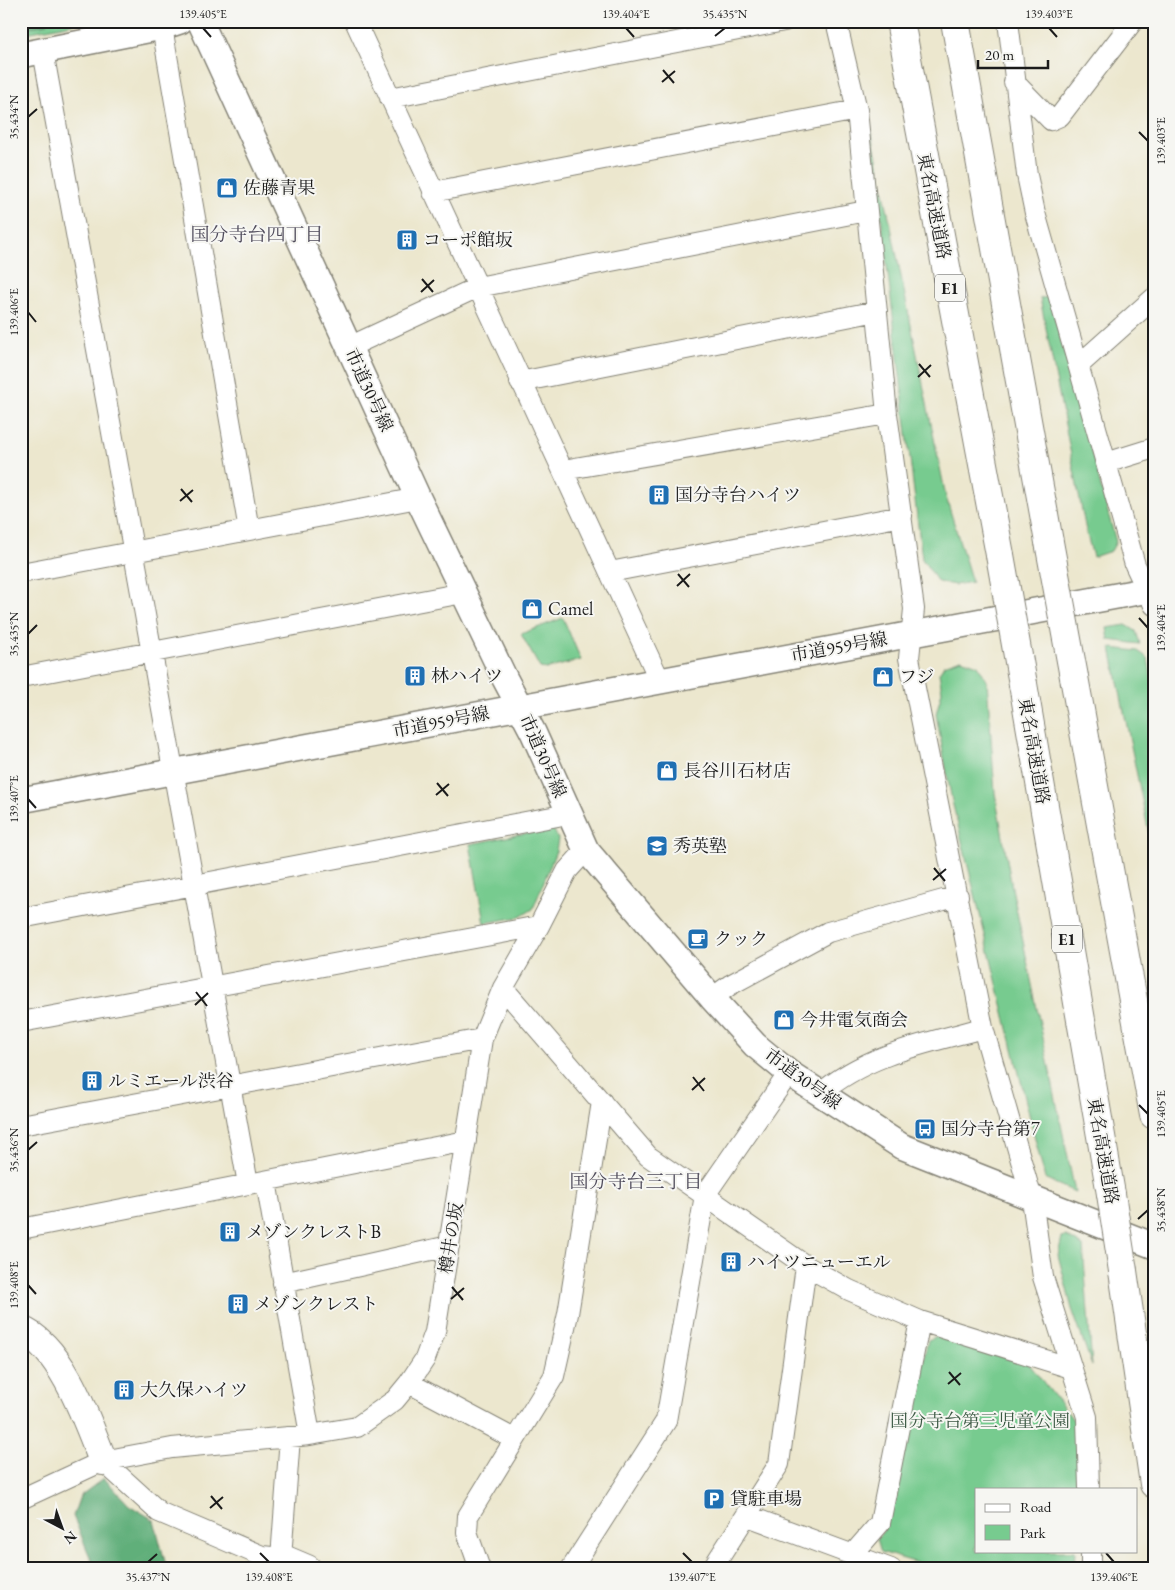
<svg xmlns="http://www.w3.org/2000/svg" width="1175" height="1590" font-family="'EB Garamond','Noto Serif JP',serif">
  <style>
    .green { fill: #77cb8f; stroke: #4a7456 }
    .forest { fill: #61af7a; stroke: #3e664b }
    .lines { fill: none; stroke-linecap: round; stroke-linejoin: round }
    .minor-casing { stroke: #848275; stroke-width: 22 }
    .tertiary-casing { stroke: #848275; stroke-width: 28 }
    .secondary-casing { stroke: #848275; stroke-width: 30 }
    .motorway-casing { stroke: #848275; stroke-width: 30 }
    .minor { stroke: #fff; stroke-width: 20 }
    .tertiary { stroke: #fff; stroke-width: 25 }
    .secondary { stroke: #fff; stroke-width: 28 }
    .motorway { stroke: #fff; stroke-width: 28 }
    .motorway-bridge-casing { stroke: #848275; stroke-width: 30; stroke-linecap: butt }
    .motorway-bridge { stroke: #fff; stroke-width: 28 }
    .ticks { fill: none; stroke: #1c1c1c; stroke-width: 2 }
    .labels { text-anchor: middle; stroke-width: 4; stroke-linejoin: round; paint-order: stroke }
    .shield { fill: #f6f6f2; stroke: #5d5d5c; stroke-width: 1 }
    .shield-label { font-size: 16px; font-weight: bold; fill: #1c1c1c }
    .poi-label { font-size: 18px; fill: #1c1c1c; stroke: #f6f6f2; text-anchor: start }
    .street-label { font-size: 18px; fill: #1c1c1c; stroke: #f6f6f2 }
    .park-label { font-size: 18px; fill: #3c5944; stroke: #f6f6f2 }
    .neighbourhood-label { font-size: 19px; fill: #4f4b5b; stroke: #f6f6f2 }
    .neatline { fill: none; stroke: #1c1c1c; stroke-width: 2 }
    .ticks-label { font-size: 12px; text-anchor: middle; fill: #1c1c1c }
  </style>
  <rect width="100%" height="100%" fill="#f6f6f2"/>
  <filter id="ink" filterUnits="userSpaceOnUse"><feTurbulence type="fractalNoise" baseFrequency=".02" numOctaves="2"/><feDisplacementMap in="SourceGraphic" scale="10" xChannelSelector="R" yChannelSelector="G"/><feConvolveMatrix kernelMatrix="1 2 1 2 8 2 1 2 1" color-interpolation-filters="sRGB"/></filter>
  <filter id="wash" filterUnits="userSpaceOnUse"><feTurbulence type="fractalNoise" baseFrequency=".0096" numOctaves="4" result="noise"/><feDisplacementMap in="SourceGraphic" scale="20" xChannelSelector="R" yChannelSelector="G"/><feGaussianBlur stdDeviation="1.12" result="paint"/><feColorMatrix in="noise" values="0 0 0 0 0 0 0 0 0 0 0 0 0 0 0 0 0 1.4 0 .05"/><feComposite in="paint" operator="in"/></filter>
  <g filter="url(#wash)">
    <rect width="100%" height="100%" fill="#ece7ce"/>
    <path class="green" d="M21,21H87L21,34Z
      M870,124L946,497L972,582L955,585L938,582L922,559Z
      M1049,297L1116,542L1111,551L1093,557L1086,531L1040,298Z
      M563,618L581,660L546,669L540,668L521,634Z
      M1126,625L1136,631L1140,644L1109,640L1107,628Z
      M1111,648L1138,651L1148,658L1154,694V858Z
      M961,659L978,665L987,681L995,793L1013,893L1075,1192L1045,1179L952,801L936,714L942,691L939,673L944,665Z
      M553,828L558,839L556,851L533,909L520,917L484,923L470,844Z
      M1066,1236L1083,1246L1092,1366L1072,1309L1058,1255L1062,1237Z
      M938,1336L1029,1364L1079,1427L1077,1489H976V1551H1075L1074,1569H937L881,1552L877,1539L885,1528L928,1340Z"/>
    <path class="forest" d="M21,21H47V24L21,29Z
      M104,1478L129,1505L154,1520L167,1569H95L73,1516L80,1496Z"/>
  </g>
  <g filter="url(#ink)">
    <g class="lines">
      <g class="minor-casing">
        <path id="minor" d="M355,21L660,681
          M836,21L857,110L887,414L914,609L909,658L983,1028L1032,1199L1043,1277L1087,1417L1089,1489
          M1008,21L1027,175L1035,213L1135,565L1154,605
          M162,27L249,530
          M43,51L248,1184
          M1014,82L1051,120L1060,116L1133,21
          M390,98L784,21
          M433,192L857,110
          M349,347L478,287L866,211
          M1079,365L1154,298
          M520,382L877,311
          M1106,463L1154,448
          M563,470L887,414
          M610,572L902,516
          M21,573L418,498
          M21,677L463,593
          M21,918L568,814
          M503,988L648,1156L806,1266L849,1290L920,1321L1071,1368
          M712,998L730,985L828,932L958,896
          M21,1022L539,926
          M820,1094C866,1054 927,1043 983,1028
          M21,1125L482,1039
          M266,1181L310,1435
          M21,1229L466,1141
          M283,1283L449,1246
          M409,1383L514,1439
          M103,1461L159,1512L262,1556L281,1558L290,1437
          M21,1499L103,1461L172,1448L310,1435L357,1427L395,1400L409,1383L425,1359L435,1332L482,1039L503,988L539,926L567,871L586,850
          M748,1516L891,1569
          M1091,1551V1569
          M853,1554L880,1523L920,1321
          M480,1569L467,1532L468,1516L554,1376L568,1314L602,1102
          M571,1569L666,1421L705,1195L789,1073
          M712,1569L779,1464L806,1266"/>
      </g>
      <g class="tertiary-casing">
        <path id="tertiary" d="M200,21L418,498L505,679L533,732L586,850L712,998L755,1045L789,1073L901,1146L1154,1246
          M21,55L162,27L180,21
          M21,800L1154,589"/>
      </g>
      <g class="secondary-casing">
        <path id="secondary" d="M21,1330C62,1346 88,1423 103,1461
          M281,1558L307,1569"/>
      </g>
      <g class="motorway-casing">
        <path id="motorway" d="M900,21L1000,555
          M955,21L1049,542
          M1074,677L1154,1115
          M1023,684L1111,1194
          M1123,1271L1154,1484"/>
      </g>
      <use href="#minor" class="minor"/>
      <use href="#tertiary" class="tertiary"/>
      <use href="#secondary" class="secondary"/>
      <use href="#motorway" class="motorway"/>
      <g class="motorway-bridge-casing">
        <path id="motorway-bridge" d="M1049,542L1074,677
          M1000,555L1023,684
          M1111,1194L1123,1271"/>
      </g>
      <use href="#motorway-bridge" class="motorway-bridge"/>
    </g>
  </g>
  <path class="ticks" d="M203,28L211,37M626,28L634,37M1049,28L1057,37M715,36L725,28M663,70L674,83M662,82L675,71M28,117L37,109M1139,132L1148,141M422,279L433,292M421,292L434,280M28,312L36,322M919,364L930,377M918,377L931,365M181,489L192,502M180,501L193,490M678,574L689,587M677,586L690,574M1139,618L1148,628M28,634L37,625M437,783L448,796M436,795L449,784M28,799L36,808M934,868L945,881M933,880L946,869M196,992L207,1006M195,1005L208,993M693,1077L704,1091M692,1090L705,1078M1139,1105L1148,1114M28,1150L37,1142M1138,1219L1148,1210M28,1285L36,1294M452,1287L463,1300M451,1299L464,1288M949,1372L960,1385M948,1384L961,1373M211,1496L222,1509M210,1508L223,1497M260,1553L269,1562M683,1553L692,1562M1106,1553L1114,1562M148,1562L157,1554"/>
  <defs>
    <g id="shop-square" transform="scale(1.125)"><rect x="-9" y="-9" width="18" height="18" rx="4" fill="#1f6fb2" stroke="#f6f6f2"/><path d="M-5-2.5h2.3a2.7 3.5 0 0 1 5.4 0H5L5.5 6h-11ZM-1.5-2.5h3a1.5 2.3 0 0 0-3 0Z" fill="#fff"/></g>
    <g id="building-square" transform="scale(1.125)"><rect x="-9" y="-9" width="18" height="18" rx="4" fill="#1f6fb2" stroke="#f6f6f2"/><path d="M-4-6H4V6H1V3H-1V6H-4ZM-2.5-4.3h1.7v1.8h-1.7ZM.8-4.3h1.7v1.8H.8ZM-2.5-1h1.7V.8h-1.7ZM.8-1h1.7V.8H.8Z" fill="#fff"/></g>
    <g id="school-square" transform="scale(1.125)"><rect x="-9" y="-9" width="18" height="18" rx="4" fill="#1f6fb2" stroke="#f6f6f2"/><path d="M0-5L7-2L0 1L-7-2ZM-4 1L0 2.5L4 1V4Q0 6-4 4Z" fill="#fff"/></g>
    <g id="cafe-square" transform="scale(1.125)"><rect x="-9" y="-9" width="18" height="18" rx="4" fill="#1f6fb2" stroke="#f6f6f2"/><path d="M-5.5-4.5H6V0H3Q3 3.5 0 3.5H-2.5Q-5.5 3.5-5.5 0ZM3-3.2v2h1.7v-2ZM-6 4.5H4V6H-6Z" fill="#fff"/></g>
    <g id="bus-square" transform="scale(1.125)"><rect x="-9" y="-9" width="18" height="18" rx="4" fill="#1f6fb2" stroke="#f6f6f2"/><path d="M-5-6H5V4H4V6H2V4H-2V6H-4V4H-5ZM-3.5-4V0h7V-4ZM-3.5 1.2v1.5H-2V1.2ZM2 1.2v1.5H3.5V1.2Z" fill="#fff"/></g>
    <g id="parking-square" transform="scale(1.125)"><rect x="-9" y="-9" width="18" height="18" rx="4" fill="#1f6fb2" stroke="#f6f6f2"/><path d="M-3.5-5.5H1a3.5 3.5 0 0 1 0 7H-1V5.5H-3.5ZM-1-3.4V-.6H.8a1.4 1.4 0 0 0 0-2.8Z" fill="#fff"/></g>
  </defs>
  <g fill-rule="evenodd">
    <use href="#shop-square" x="227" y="188"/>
    <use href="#building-square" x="407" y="240"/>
    <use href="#building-square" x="659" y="495"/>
    <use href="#shop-square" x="532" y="609"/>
    <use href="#building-square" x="415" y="676"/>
    <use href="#shop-square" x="883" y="677"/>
    <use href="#shop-square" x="667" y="771"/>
    <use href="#school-square" x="657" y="846"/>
    <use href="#cafe-square" x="698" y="939"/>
    <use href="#shop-square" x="784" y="1020"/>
    <use href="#building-square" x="92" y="1081"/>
    <use href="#bus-square" x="925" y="1129"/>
    <use href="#building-square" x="230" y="1232"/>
    <use href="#building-square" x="731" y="1262"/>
    <use href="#building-square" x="238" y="1304"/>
    <use href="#building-square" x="124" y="1390"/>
    <use href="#parking-square" x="714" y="1499"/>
  </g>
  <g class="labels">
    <g class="shield">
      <rect x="935" y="274.5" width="30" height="27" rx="4"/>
      <rect x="1052" y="925.5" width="30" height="27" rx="4"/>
    </g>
    <g class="shield-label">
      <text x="950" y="294">E1</text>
      <text x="1067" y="945">E1</text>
    </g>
    <g class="poi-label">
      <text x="243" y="194">佐藤青果</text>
      <text x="423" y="246">コーポ館坂</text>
      <text x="675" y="501">国分寺台ハイツ</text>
      <text x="548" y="615">Camel</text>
      <text x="431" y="682">林ハイツ</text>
      <text x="899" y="683">フジ</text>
      <text x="683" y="777">長谷川石材店</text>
      <text x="673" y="852">秀英塾</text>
      <text x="714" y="945">クック</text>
      <text x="800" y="1026">今井電気商会</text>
      <text x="108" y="1087">ルミエール渋谷</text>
      <text x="941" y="1135">国分寺台第7</text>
      <text x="246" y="1238">メゾンクレストB</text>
      <text x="747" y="1268">ハイツニューエル</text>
      <text x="254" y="1310">メゾンクレスト</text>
      <text x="140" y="1396">大久保ハイツ</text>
      <text x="730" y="1505">貸駐車場</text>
    </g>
    <g class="street-label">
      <text transform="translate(934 206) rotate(79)" y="6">東名高速道路</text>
      <text transform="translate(369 390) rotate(65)" y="6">市道30号線</text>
      <text transform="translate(839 647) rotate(-10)" y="6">市道959号線</text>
      <text transform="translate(441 722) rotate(-11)" y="6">市道959号線</text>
      <text transform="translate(1034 751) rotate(80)" y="6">東名高速道路</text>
      <text transform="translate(543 756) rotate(66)" y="6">市道30号線</text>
      <text transform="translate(803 1079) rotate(36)" y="6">市道30号線</text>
      <text transform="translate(1103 1151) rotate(80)" y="6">東名高速道路</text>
      <text transform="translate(451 1238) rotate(-81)" y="6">樽井の坂</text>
    </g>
    <g class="park-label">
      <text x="980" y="1427">国分寺台第三児童公園</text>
    </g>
    <g class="neighbourhood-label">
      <text x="257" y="241">国分寺台四丁目</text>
      <text x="636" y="1188">国分寺台三丁目</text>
    </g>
  </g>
  <rect width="1175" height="1590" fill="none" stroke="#f6f6f2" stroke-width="55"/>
  <rect x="975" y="1488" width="162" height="65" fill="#f6f6f2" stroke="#9f9f9c"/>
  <rect x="985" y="1504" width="25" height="8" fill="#ffffff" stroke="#9f9f9c"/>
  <text x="1020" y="1512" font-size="15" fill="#1c1c1c">Road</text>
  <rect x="985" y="1525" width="25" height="15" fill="#77cb8f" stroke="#9f9f9c"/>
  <text x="1020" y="1538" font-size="15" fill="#1c1c1c">Park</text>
  <g transform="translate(62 1528) rotate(139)" stroke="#f6f6f2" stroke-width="4" paint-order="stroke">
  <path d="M0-4L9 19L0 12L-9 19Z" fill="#1c1c1c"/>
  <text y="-8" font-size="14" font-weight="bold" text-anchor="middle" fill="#1c1c1c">N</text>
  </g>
  <path d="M978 60v8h70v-8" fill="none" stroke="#1c1c1c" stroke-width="2.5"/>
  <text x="985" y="60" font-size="15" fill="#1c1c1c" stroke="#f6f6f2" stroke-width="4" paint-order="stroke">20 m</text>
  <rect x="28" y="28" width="1120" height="1534" class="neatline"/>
  <g class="ticks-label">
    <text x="203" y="18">139.405°E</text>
    <text x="626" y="18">139.404°E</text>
    <text x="725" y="18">35.435°N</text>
    <text x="1049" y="18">139.403°E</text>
    <text transform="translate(14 117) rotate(-90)" y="4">35.434°N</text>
    <text transform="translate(1161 141) rotate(-90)" y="4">139.403°E</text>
    <text transform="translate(14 312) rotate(-90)" y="4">139.406°E</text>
    <text transform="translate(1161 628) rotate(-90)" y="4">139.404°E</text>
    <text transform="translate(14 634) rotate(-90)" y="4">35.435°N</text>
    <text transform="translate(14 799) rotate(-90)" y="4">139.407°E</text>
    <text transform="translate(1161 1114) rotate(-90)" y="4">139.405°E</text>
    <text transform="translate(14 1150) rotate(-90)" y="4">35.436°N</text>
    <text transform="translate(1161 1210) rotate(-90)" y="4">35.438°N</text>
    <text transform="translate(14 1285) rotate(-90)" y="4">139.408°E</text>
    <text x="148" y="1581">35.437°N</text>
    <text x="269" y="1581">139.408°E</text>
    <text x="692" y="1581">139.407°E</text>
    <text x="1114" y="1581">139.406°E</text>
  </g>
</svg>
